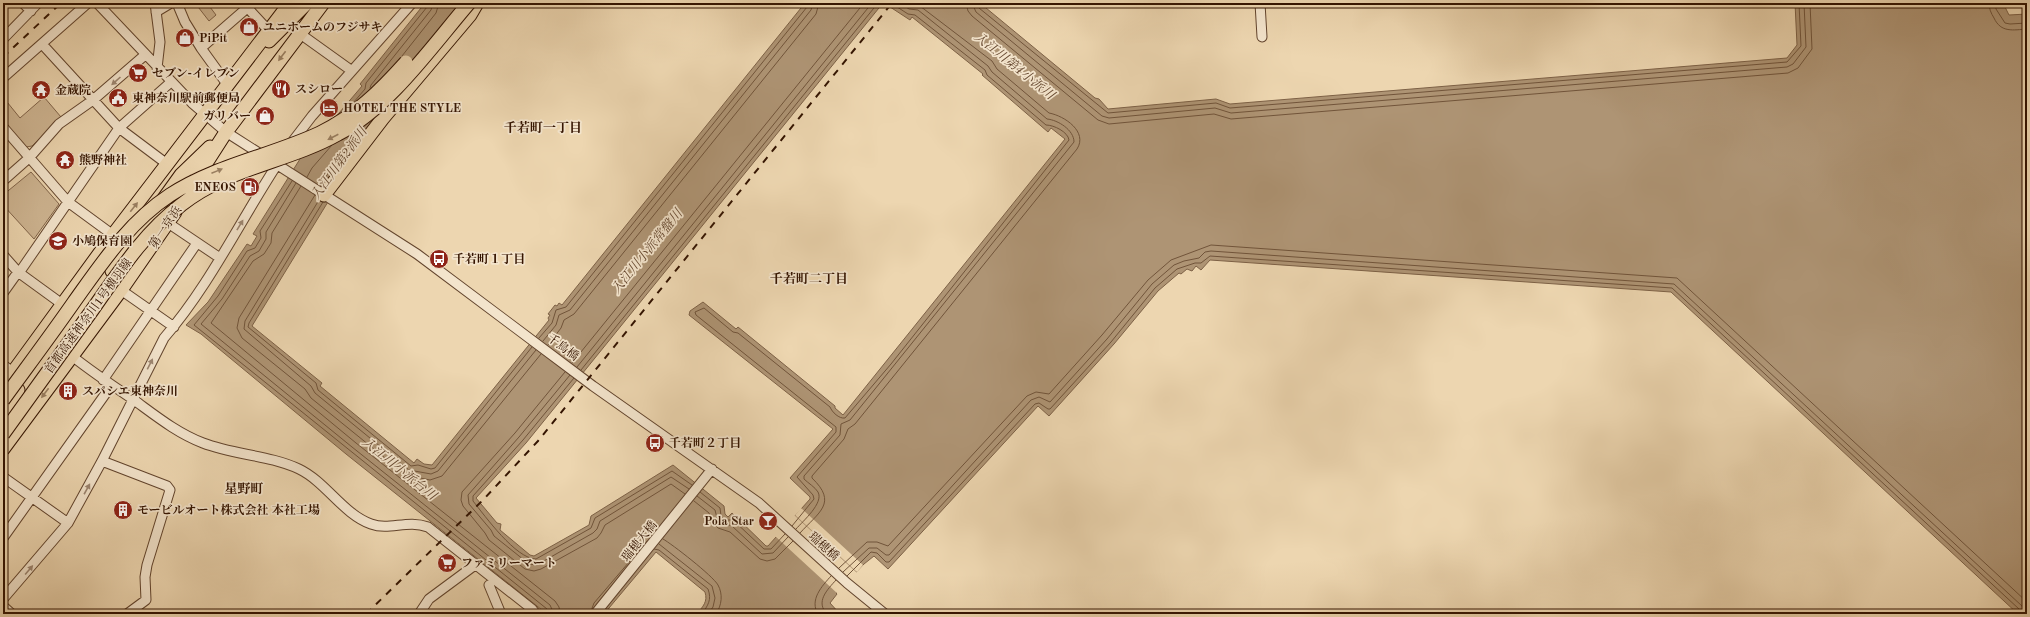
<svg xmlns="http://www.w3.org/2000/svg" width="2030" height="617" font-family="'Old Standard TT','Noto Serif JP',serif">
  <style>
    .green { fill: #ceb592; stroke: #81644a }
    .water { fill: #ae9474; stroke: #7d6146 }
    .pier { fill: #edd6b0 }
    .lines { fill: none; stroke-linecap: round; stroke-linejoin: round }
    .shore { stroke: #71543a; stroke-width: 1 }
    .minor-casing { stroke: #62442d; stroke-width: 11 }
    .highway-casing { stroke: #341401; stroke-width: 15 }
    .minor { stroke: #f3e4cc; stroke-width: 9 }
    .highway { stroke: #edd6b0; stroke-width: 13 }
    .rail { stroke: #341401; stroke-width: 2; stroke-dasharray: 7 7; stroke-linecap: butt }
    .highway-bridge-casing { stroke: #341401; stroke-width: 15; stroke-linecap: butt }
    .highway-bridge { stroke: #edd6b0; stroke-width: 13 }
    .oneway { fill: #9a7f61 }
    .oneway2 { fill: #9d8671 }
    .labels { text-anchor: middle; stroke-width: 3.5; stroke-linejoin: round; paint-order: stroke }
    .poi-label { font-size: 12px; font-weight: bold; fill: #341401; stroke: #f3e4cc; text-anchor: start }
    .street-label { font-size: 12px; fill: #341401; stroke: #f3e4cc }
    .water-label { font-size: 13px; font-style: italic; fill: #65472f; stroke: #f3e4cc }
    .neighbourhood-label { font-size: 13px; font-weight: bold; fill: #341401; stroke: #f3e4cc }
  </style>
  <rect width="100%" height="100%" fill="#edd6b0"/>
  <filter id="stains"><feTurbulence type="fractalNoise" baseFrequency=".005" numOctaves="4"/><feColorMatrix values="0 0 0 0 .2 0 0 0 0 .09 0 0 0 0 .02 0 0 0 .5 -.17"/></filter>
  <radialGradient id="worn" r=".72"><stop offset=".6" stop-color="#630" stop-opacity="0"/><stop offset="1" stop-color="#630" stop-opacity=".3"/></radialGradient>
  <path class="green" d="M195,3H207L216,15L209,21Z
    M3,97L20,118L44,97L61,117L32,146L26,147L3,123Z
    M31,172L59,204L34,239L3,205V195Z"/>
  <path class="water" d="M425,3H478L342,179L252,326L322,383L320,386L414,463L417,459L424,464L432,465L549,320L548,318L550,315L548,314L555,305L557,306L559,303L562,305L805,3H883L526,443L476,498L497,523L501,524L500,530L530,555L534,556L589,525L591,516L673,465L724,506L725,514L728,517L732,513L766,546H768L810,499V497L790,478L833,429L689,315L690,311L703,302L736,329L738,327L835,406V408L843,415L1065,139L1051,128L1048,132L982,75L983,74L912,17L910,20L884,3H980L1095,98L1099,99L1108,109L1216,99L1230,104L1787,58L1797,45L1795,3H2003L2009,15L2027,14V614H2018L1671,292L1210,260L1201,270L1196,266L1192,271L1187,269L1181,274L1179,273L1158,291L1114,344L1049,416L1038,406L888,569L874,556L864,564L836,593L837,594L830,603L840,614H697C703,606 708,602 705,592L656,552L604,614H547L346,454L201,334L186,325L208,302L247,244L251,246L257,236L253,234L300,159L362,86L360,84Z"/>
  <path class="pier" d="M801,508L863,565L857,572L795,515Z
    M794,515L857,573L838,594L775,536Z"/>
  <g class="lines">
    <path class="shore" d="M966,3L968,11L972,16L1098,120L1109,124L1214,114L1231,119L1788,73L1798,68L1812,49L1810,3
      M972,3L976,12L1102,116L1109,118L1215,108L1231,113L1787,67L1793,64L1806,47L1804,3
      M977,3L979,8L1108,113L1216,103L1230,108L1787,62L1801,46L1799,3
      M1989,3C1989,9 1991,13 1994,18C2001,33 2013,30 2027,29
      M1995,3L1996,9L2005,23L2010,24L2027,23
      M402,56L436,13L439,3
      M370,88L371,85L431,10L433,3
      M353,103L365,89L366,83L427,7L428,3
      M307,177L312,168L332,145
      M292,181L260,231L261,238L255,248L247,251L218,296L194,325L547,609L549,614
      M296,183L266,232V239L259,251L250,256L222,299L201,324L352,447L550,605L554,614
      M301,186L272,233L271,243L264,254L253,261L211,323L356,443L555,601L559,607L560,614
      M320,186L330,170L364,126
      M315,195L239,318L237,328L242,338L305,389L311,398L406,475L430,480L442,476L541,354
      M319,200L245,321L244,329L311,386L315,393L409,470L431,474L438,471L536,350
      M323,202L249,323L248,327L316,383L318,390L411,466L418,465L431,469L435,468L532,347
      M539,338L552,323L556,310L566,307L807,7L808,3
      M543,341L556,325L559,315L570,310L811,10L813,3
      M548,345L561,328L564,320L574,314L816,14L819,3
      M572,363L864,3
      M577,367L872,3
      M581,370L878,3
      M565,372L515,433L462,492L461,500L463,506L485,533L489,540L525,569L534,571L541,569L597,538L601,533L605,525L671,484L685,494
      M570,375L519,437L468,495L469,504L491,530L494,536L529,564L536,565L542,562L593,533L597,529L600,521L671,477L689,489
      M574,378L523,440L473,496V501C485,516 516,559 536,559L591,528L595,518L672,471L692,485
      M700,492L720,508L721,516L725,520H733L764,549H771L785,534
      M697,496L715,510L717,518L722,523L732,526L762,554L773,553L788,537
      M694,501L709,513L712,522L718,528L730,532L760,559L767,561L775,559L793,541
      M792,526L814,499L813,495L797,477L836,432V427L696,315L695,312L704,308L733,332L738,333L830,407C832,412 839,419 845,418L891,364L1069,140C1068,132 1054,125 1046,125L987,75L985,70L915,15L908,14L891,3
      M796,529C803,521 824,503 818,492C815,487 808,483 804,479V476L840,435L841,424L850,420L1074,142C1074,130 1058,120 1047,119L992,72L988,66L918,10L909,9L900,3
      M800,533C819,512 838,503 812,478V476L844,439L848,429L855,424L1077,149C1088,132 1065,116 1049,113L997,69L992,61L916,3
      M663,539C672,544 713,576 718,585C723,594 722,605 716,614
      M659,544L712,586L715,598L713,607L708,614
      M654,549L659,550L708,589C712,600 708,605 702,614
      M839,568L867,542H877L888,546L1027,396L1036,392L1049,394L1102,335L1148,280L1171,260L1211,245L1677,278L2027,602
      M843,572L869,548H877L886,555H889L1031,400L1039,397L1050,402L1107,339L1152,284L1174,265L1184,261L1199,258L1205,252L1211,251L1674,284L2022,606L2025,614
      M847,576L871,552L877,553L886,562H889L1035,404L1039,403L1048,409H1050L1111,342L1155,288L1177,269L1195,263H1201L1210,256L1672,288L2019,609L2020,614
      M591,611L594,603L647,541
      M818,614C809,600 822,586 831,576
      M827,614C815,602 827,590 836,580"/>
    <g class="minor-casing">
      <path id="minor" d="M23,3L31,11
        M97,3L192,103L226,132L417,254L593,386L759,503L847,583L885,614
        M155,3L160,42L157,68
        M177,3L185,22L201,48L227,84
        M1260,3L1262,37
        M244,4L269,31
        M156,12L171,3
        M299,33L352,71
        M3,39L38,3
        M42,44L119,128L167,164
        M201,48L247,8
        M3,78L88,3
        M3,127L68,202L113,235
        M289,146L312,116L412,3
        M3,181L29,158L59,124L93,100L145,55
        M168,223L220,258
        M3,255L18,272L62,304
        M19,273L119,128L171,82
        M121,290L174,327
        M3,293L18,272
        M72,356C92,372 113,386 134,400C156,416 177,433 203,443C234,455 269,455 299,469C326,482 343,514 371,524C390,531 407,519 428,527L532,609L536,614
        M3,365L13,372
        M103,380L197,243
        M102,461L167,486L170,490L147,565L145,577L146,600L127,614
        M3,477L68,523
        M3,538L111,386
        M489,585L501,614
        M3,599L68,523L102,461L164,338C210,285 241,219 280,160
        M3,606L12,614
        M419,614L429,599L475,565
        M595,614L712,469"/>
    </g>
    <g class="highway-casing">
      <path id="highway" d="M269,41L307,3
        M192,185L226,132L323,3
        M324,195L383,118L470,15L477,3
        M112,271L181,175L210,147
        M3,386L113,235L290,3
        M3,411L18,390
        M3,449L121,290L175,212"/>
    </g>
    <use href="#minor" class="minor"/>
    <use href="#highway" class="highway"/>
    <path class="rail" d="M3,57L61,3
      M366,614L482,501L538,441L892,3"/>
    <g class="highway-bridge-casing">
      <path id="highway-bridge" d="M3,400C27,367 51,335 74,302C102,263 129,222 170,195C216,165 271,156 320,133C355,116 380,91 406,62
        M3,434C33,392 63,351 93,309C119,272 144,233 181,205C227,168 288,162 338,134C389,108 432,46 469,3"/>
    </g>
    <use href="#highway-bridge" class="highway-bridge"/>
  </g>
  <defs><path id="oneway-solid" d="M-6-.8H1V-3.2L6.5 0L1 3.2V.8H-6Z"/></defs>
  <g class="oneway">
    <use href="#oneway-solid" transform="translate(282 56) rotate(127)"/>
    <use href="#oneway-solid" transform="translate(333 137) rotate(153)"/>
    <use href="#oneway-solid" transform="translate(217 171) rotate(-22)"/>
    <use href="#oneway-solid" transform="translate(134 207) rotate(-52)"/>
    <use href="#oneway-solid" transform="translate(45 393) rotate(127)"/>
  </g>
  <g class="oneway2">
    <use href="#oneway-solid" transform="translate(116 81) rotate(138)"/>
    <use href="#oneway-solid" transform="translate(240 225) rotate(-59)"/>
    <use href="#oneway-solid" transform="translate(150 364) rotate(-63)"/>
    <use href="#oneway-solid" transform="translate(87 489) rotate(-61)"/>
    <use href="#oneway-solid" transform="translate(29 570) rotate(-50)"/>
  </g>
  <defs>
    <g id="shop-disc" transform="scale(1)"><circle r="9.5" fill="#8f2418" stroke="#f3e4cc"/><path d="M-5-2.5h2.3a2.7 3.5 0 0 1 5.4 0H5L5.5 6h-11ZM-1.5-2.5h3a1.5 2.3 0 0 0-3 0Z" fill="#fff"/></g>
    <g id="supermarket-disc" transform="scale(1)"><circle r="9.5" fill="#8f2418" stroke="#f3e4cc"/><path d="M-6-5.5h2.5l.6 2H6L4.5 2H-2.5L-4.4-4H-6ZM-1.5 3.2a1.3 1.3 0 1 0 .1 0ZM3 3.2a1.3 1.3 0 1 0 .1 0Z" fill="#fff"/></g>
    <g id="restaurant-disc" transform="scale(1)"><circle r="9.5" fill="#8f2418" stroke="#f3e4cc"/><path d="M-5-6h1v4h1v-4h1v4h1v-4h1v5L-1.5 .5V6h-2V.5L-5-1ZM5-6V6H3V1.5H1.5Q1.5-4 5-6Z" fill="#fff"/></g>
    <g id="temple-disc" transform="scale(1)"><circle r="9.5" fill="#8f2418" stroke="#f3e4cc"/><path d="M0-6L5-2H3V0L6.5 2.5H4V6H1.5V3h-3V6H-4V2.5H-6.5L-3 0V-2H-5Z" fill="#fff"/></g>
    <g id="civic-disc" transform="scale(1)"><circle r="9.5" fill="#8f2418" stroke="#f3e4cc"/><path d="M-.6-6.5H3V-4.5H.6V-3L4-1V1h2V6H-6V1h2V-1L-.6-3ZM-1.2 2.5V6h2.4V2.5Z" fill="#fff"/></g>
    <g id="hotel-disc" transform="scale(1)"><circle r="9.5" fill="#8f2418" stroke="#f3e4cc"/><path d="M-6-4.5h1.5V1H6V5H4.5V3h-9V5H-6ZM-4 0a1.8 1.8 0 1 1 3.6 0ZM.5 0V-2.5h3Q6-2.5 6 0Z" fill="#fff"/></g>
    <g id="fuel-disc" transform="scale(1)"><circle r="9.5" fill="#8f2418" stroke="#f3e4cc"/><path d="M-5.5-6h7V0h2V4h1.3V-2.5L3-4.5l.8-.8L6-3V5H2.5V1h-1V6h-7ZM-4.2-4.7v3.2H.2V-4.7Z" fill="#fff"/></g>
    <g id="school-disc" transform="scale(1)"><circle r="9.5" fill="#8f2418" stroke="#f3e4cc"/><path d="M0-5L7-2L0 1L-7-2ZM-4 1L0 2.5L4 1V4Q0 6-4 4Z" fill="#fff"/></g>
    <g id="bus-disc" transform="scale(1)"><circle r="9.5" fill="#8f2418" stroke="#f3e4cc"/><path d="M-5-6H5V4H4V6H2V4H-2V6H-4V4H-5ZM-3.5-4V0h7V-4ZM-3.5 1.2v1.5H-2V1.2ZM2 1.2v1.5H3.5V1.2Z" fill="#fff"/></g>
    <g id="building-disc" transform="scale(1)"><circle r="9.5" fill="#8f2418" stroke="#f3e4cc"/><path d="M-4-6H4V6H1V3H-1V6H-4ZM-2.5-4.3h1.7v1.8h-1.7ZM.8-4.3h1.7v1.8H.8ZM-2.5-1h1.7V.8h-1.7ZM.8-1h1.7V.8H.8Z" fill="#fff"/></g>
    <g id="bar-disc" transform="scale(1)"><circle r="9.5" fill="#8f2418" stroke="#f3e4cc"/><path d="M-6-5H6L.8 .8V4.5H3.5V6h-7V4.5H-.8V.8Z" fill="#fff"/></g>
  </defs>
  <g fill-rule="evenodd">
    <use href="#shop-disc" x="249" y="27"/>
    <use href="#shop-disc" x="185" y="38"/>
    <use href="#supermarket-disc" x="138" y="73"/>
    <use href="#restaurant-disc" x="281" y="89"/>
    <use href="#temple-disc" x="41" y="90"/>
    <use href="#civic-disc" x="118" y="98"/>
    <use href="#hotel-disc" x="329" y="108"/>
    <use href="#shop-disc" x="265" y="116"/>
    <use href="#temple-disc" x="65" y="160"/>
    <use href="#fuel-disc" x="250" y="187"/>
    <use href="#school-disc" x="58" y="241"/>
    <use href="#bus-disc" x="439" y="259"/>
    <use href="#building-disc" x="68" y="391"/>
    <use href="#bus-disc" x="655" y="443"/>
    <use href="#building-disc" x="123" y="510"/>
    <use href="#bar-disc" x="768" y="521"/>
    <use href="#supermarket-disc" x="447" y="563"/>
  </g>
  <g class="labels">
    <g class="poi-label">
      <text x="263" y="31">ユニホームのフジサキ</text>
      <text x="199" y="42">PiPit</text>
      <text x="152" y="77">セブン-イレブン</text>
      <text x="295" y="93">スシロー</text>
      <text x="55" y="94">金蔵院</text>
      <text x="132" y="102">東神奈川駅前郵便局</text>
      <text x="343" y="112">HOTEL THE STYLE</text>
      <text x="251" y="120" text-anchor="end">ガリバー</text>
      <text x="79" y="164">熊野神社</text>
      <text x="236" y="191" text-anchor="end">ENEOS</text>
      <text x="72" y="245">小鳩保育園</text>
      <text x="453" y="263">千若町１丁目</text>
      <text x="82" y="395">スパシエ東神奈川</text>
      <text x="669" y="447">千若町２丁目</text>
      <text x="137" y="514">モービルオート株式会社 本社工場</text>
      <text x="754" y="525" text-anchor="end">Pola Star</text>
      <text x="461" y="567">ファミリーマート</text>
    </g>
    <g class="street-label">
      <text transform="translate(165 227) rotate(-56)" y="4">第一京浜</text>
      <text transform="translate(88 316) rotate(-54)" y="4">首都高速神奈川1号横羽線</text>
      <text transform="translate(563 347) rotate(37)" y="4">千鳥橋</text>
      <text transform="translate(639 541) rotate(-51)" y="4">瑞穂大橋</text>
      <text transform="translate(824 546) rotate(42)" y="4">瑞穂橋</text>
    </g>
    <g class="water-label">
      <text transform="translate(1015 65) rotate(39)" y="5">入江川第4小派川</text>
      <text transform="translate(338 163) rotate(-54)" y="5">入江川第2派川</text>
      <text transform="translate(646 251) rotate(-51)" y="5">入江川小派常盤川</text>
      <text transform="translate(400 468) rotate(39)" y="5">入江川小派台川</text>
    </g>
    <g class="neighbourhood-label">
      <text x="543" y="132">千若町一丁目</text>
      <text x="809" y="283">千若町二丁目</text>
      <text x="244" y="493">星野町</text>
    </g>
  </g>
  <rect width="2030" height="617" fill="none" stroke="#edd6b0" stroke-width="16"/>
  <rect x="4" y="4" width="2022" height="609" fill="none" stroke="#341401" stroke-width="2"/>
  <rect x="8" y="8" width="2014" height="601" fill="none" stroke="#341401"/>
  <rect width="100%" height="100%" filter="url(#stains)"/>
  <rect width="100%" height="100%" fill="url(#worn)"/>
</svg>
